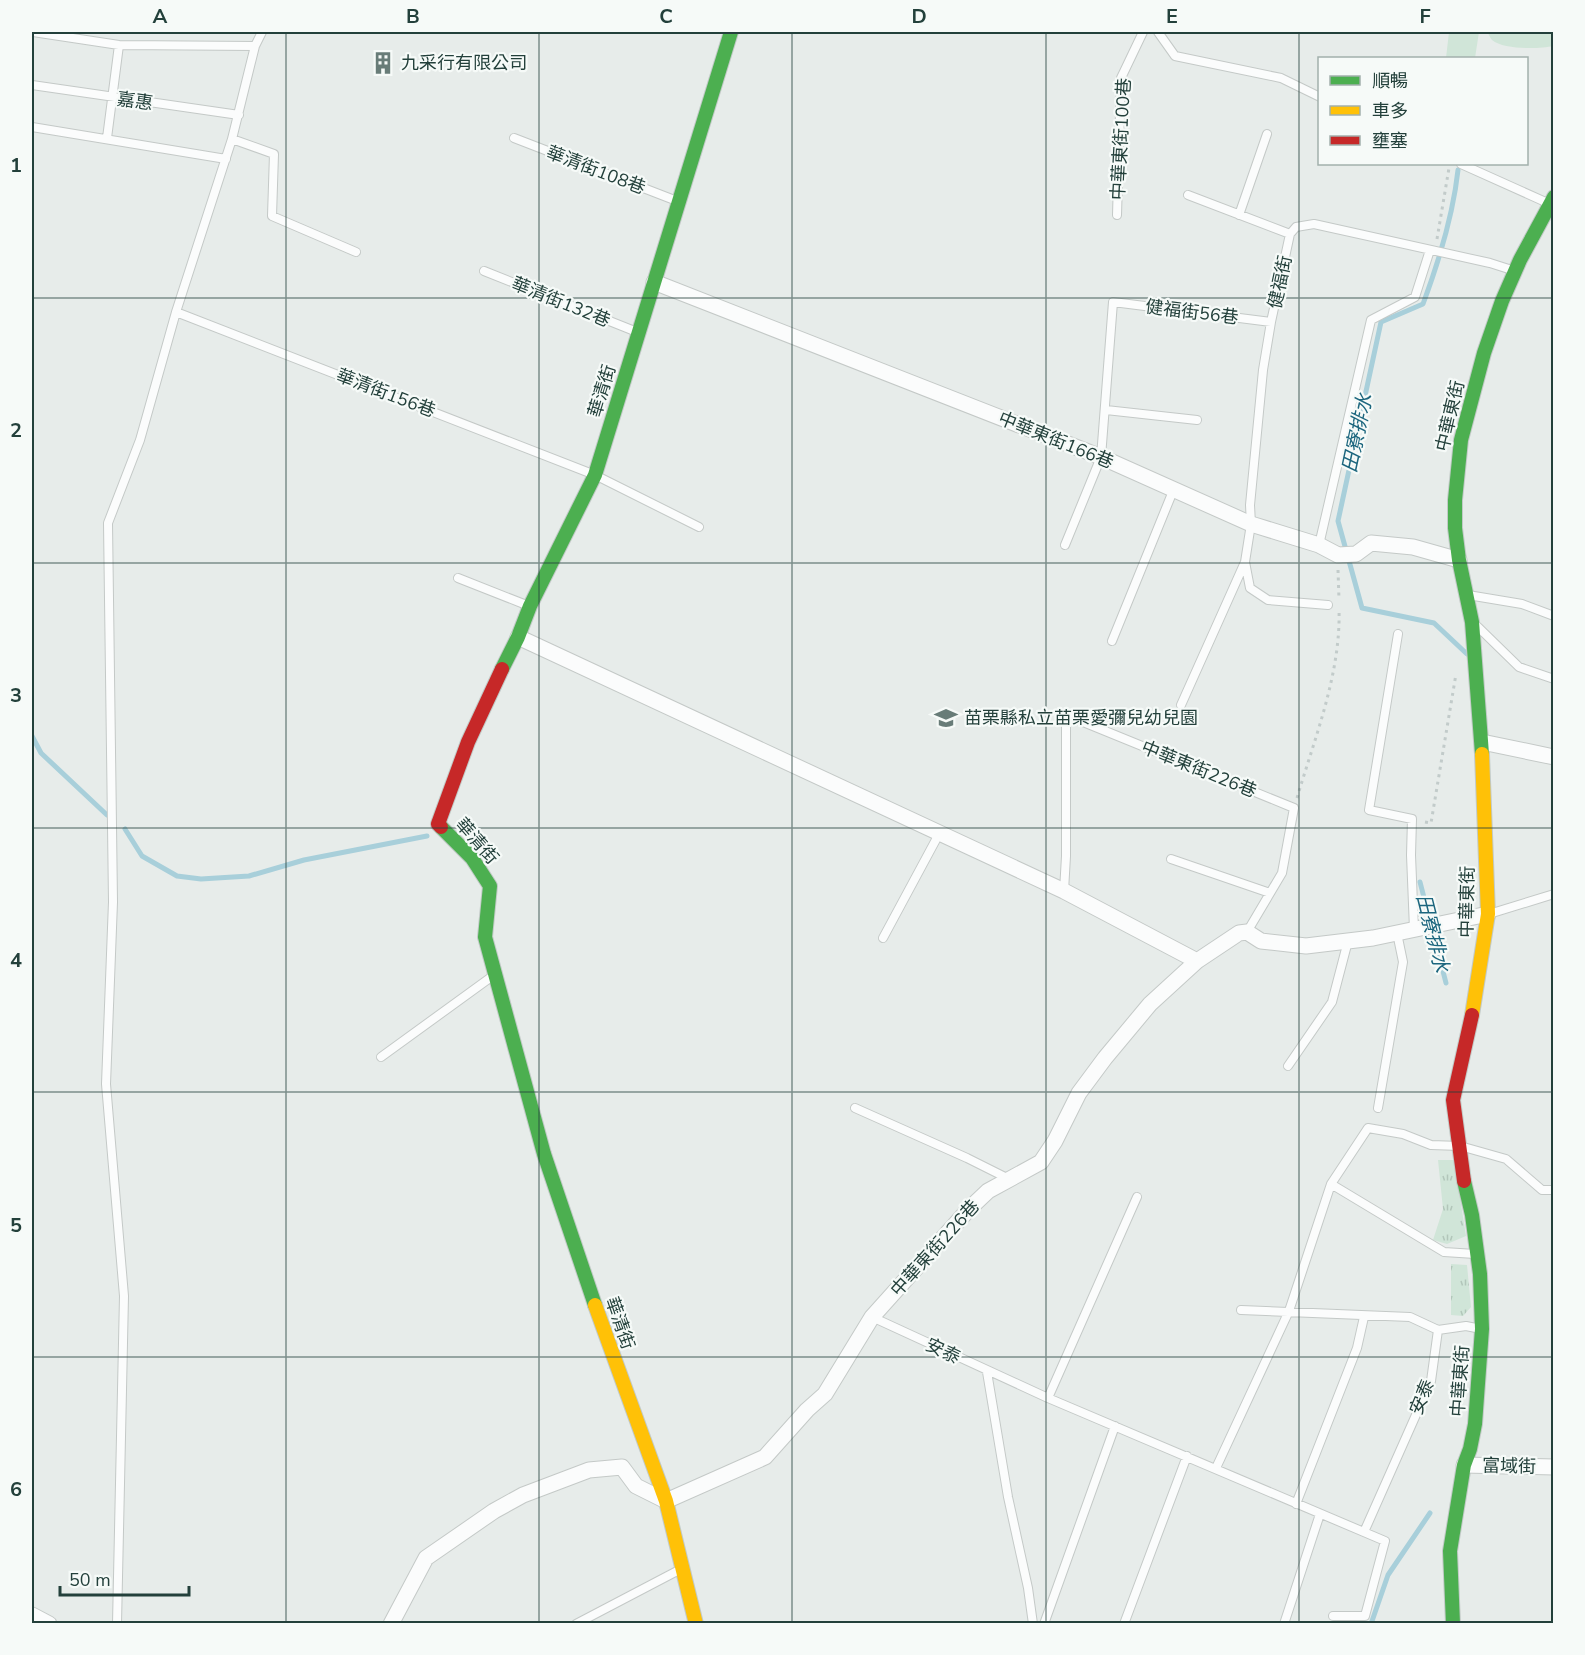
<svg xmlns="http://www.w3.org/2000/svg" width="1585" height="1655" font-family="'Nunito Sans','Noto Sans TC',sans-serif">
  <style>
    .park { fill: url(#park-tufts) }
    .pitch { fill: #d0e5d8 }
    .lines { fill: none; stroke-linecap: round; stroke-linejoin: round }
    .stream { stroke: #a8cfda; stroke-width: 5 }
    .lane-casing { stroke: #c4c9c7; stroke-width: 10 }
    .street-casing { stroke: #c4c9c7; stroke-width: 17 }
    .fast-casing { stroke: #c2cac7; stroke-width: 16 }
    .slow-casing { stroke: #c2cac7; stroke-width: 16 }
    .jam-casing { stroke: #c2cac7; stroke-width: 16 }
    .path { stroke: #c2cbca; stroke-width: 3; stroke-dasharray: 3 4.5; stroke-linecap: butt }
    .lane { stroke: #fbfcfc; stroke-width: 8 }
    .street { stroke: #fbfcfc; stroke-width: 15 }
    .fast { stroke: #4caf50; stroke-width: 14 }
    .slow { stroke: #ffc107; stroke-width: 14 }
    .jam { stroke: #c62828; stroke-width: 14 }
    .grid { fill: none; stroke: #23403b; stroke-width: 1.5; stroke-opacity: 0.55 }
    .labels { text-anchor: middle; stroke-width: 4.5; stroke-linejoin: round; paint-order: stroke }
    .poi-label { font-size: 18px; fill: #23403b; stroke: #f6faf8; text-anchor: start }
    .street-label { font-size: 18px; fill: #23403b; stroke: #f6faf8 }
    .water-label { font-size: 20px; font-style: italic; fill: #1c667e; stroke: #f6faf8 }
    .neatline { fill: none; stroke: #23403b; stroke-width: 2 }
    .grid-label { font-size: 20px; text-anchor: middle; font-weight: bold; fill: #23403b }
  </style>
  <defs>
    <pattern id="park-tufts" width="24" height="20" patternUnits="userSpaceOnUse" patternTransform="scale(1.5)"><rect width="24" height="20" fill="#d0e5d8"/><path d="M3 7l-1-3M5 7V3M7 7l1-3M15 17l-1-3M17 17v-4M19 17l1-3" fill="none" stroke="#b2c6ba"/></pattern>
  </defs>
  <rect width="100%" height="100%" fill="#e7ecea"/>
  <path class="park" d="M1438,1160H1454L1466,1236L1447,1244L1433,1240L1443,1209Z
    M1451,1264L1467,1265L1471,1307L1463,1316L1451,1315Z"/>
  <path class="pitch" d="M1449,32H1479L1475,58H1446Z
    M1487,32H1553V46C1540,49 1504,50 1492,40C1490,38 1489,34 1487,32Z"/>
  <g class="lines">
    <path class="stream" d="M1458,170C1453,216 1439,261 1423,304L1381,322L1338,521L1362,608L1434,623L1467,654
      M32,736L41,753L107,815
      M125,829L142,856L177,876L201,879L249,876L304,860L427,836
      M1420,882L1446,983
      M1371,1624L1388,1575L1430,1513"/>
    <g class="lane-casing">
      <path id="lane" d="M33,32L119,45L255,46
        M1158,32L1175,56L1281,78L1320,97
        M32,85L239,115
        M32,127L226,159
        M107,138L119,45
        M514,138L677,201
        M232,139L274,154L272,216L356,252
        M1461,164L1550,204
        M1188,195L1290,234
        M1117,215L1121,78L1143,32
        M1239,215L1267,134
        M484,271L637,332
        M176,312L595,475L699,527
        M1106,410L1197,420
        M1065,545L1101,457L1113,302L1271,322
        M1319,545L1371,320L1415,297L1430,250
        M458,578L529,606
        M1468,595L1522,604L1554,616
        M1328,605L1268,600L1250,588L1245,562L1251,524L1250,505L1263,370L1271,322L1290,234L1296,227L1314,224L1490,263L1515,271
        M1478,627L1519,667L1554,679
        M1398,634L1369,810L1412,819L1411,855L1414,929
        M1112,641L1173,491
        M1181,705L1245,562
        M1171,859L1270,893
        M1064,891L1066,856V715L1294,808L1282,873L1247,932
        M1489,914L1554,894
        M883,938L939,834
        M381,1057L494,975
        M1288,1066L1332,1002L1348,941
        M855,1108L967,1158L1009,1179
        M1378,1108L1403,962L1397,933
        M1331,1184L1444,1252L1475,1254
        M1241,1310L1410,1317L1438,1330
        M872,1317L1048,1398L1385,1541L1365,1616H1333
        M1438,1330L1466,1326L1481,1329
        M987,1372L1008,1497L1028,1588L1033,1624
        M1048,1398L1137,1197
        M1216,1468L1289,1311L1331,1184L1368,1128L1403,1134L1431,1145L1460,1146L1506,1159L1542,1190H1554
        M1296,1504L1357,1348L1364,1317
        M1364,1532L1431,1381L1438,1330
        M117,1624L124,1296L106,1084L113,902L108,523L140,440L176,312L232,139L255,46L262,32
        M576,1624L681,1569
        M1044,1624L1115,1426
        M1124,1624L1187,1456
        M1284,1624L1320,1514"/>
    </g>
    <g class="street-casing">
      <path id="street" d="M654,282L1101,457L1251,524L1319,545L1338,555L1356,554L1371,543L1413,547L1459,560
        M518,637L1064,891L1197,961
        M1482,742L1554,757
        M1464,1465L1554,1467
        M32,1615L49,1624
        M391,1624L426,1558L494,1511L523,1495L589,1470L622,1467L636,1486L666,1501L765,1457L807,1410L825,1394L872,1317L969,1209L988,1191L1041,1162L1055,1141L1079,1093L1105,1058L1150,1004L1197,961L1239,933L1247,932L1261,941L1306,946L1373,938L1488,914"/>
    </g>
    <g class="fast-casing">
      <path id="fast" d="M502,669L518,637L530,606L595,475L731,32
        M1482,754L1472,622L1459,560L1455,528V500L1461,440L1484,353L1502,301L1520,260L1554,197
        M441,827L472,858L490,886L485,937L544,1154L595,1305
        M1453,1624L1450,1551L1464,1465L1470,1449L1475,1424L1482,1329L1480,1274L1472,1215L1464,1181"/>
    </g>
    <g class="slow-casing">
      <path id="slow" d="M1472,1015L1488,914L1482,754
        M595,1305L666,1501L696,1624"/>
    </g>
    <g class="jam-casing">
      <path id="jam" d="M441,827L438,824L468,742L502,669
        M1464,1181L1453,1100L1472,1015"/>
    </g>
    <path class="path" d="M1437,239L1449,168
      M1338,570L1339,599
      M1297,798C1315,737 1341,673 1339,609
      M1425,822L1431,823L1456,674"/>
    <use href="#lane" class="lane"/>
    <use href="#street" class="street"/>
    <use href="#fast" class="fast"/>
    <use href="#slow" class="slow"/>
    <use href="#jam" class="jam"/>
  </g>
  <path class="grid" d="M286,32V1624M539,32V1624M792,32V1624M1046,32V1624M1299,32V1624M32,298H1554M32,563H1554M32,828H1554M32,1092H1554M32,1357H1554"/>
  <defs>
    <g id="building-bare" transform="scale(1.8)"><path d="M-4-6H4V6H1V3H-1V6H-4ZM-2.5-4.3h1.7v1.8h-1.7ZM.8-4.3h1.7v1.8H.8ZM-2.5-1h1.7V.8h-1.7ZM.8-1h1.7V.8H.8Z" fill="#687c78" stroke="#f6faf8" stroke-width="2.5" paint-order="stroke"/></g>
    <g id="school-bare" transform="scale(1.8)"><path d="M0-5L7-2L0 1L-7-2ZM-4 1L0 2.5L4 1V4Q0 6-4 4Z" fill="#687c78" stroke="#f6faf8" stroke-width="2.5" paint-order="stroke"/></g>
  </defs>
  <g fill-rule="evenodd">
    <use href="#building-bare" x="383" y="63"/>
    <use href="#school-bare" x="946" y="718"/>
  </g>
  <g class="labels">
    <g class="poi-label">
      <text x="401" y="69">九采行有限公司</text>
      <text x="964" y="724">苗栗縣私立苗栗愛彌兒幼兒園</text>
    </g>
    <g class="street-label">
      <text transform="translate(135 101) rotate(8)" y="6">嘉惠</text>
      <text transform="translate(1121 139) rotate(-87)" y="6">中華東街100巷</text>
      <text transform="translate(596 170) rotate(21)" y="6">華清街108巷</text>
      <text transform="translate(1280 282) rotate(-78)" y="6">健福街</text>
      <text transform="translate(561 302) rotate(22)" y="6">華清街132巷</text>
      <text transform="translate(1192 312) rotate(7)" y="6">健福街56巷</text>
      <text transform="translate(602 391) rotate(-73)" y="6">華清街</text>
      <text transform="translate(386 393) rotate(21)" y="6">華清街156巷</text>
      <text transform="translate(1450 416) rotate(-77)" y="6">中華東街</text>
      <text transform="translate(1056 440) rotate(22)" y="6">中華東街166巷</text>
      <text transform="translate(1199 769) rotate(22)" y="6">中華東街226巷</text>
      <text transform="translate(477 841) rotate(49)" y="6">華清街</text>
      <text transform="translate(1467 902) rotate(-89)" y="6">中華東街</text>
      <text transform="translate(935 1248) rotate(-48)" y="6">中華東街226巷</text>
      <text transform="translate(620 1323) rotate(71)" y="6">華清街</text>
      <text transform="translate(943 1351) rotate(25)" y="6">安泰</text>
      <text transform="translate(1460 1381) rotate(-86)" y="6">中華東街</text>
      <text transform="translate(1422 1397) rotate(-68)" y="6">安泰</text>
      <text transform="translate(1509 1466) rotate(1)" y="6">富域街</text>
    </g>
    <g class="water-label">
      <text transform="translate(1357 433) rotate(-78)" y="7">田寮排水</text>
      <text transform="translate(1433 933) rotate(76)" y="7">田寮排水</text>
    </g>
  </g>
  <rect width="1585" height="1655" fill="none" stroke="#f6faf8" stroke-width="66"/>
  <rect x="1318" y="57" width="210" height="108" fill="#f6faf8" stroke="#a2b0ac" stroke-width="1.5"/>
  <rect x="1330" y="76" width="30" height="9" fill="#4caf50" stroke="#a2b0ac" stroke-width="1.5"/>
  <text x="1372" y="87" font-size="18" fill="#23403b">順暢</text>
  <rect x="1330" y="106" width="30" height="9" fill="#ffc107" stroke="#a2b0ac" stroke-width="1.5"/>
  <text x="1372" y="117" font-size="18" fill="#23403b">車多</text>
  <rect x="1330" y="136" width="30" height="9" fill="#c62828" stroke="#a2b0ac" stroke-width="1.5"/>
  <text x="1372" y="147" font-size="18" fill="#23403b">壅塞</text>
  <path d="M60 1586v9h129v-9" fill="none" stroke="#23403b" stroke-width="3"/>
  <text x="69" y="1586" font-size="18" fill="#23403b" stroke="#f6faf8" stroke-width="4.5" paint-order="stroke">50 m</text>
  <rect x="33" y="33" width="1519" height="1589" class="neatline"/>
  <g class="grid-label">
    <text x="160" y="23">A</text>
    <text x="413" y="23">B</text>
    <text x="666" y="23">C</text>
    <text x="919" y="23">D</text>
    <text x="1172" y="23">E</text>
    <text x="1425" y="23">F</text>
    <text x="16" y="172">1</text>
    <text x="16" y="437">2</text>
    <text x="16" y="702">3</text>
    <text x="16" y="967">4</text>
    <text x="16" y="1232">5</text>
    <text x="16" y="1496">6</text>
  </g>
</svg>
